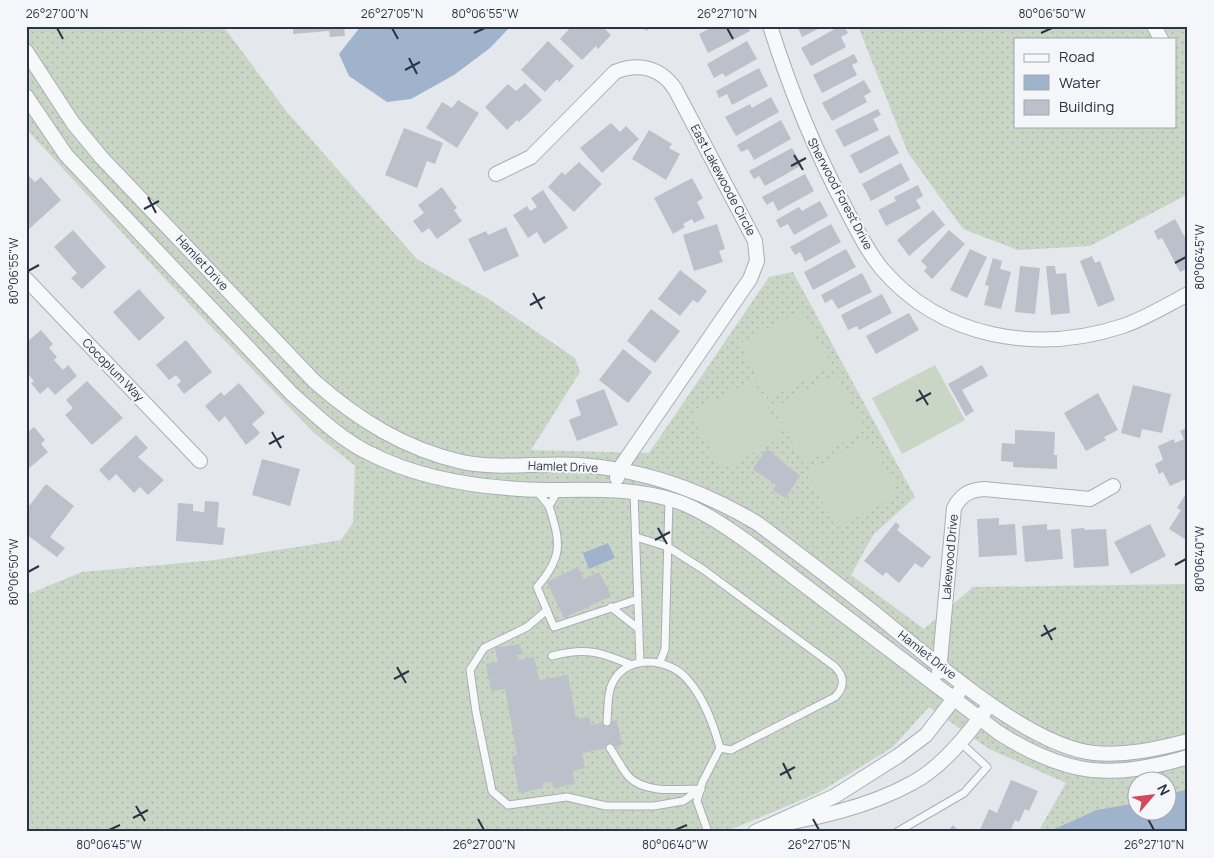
<svg xmlns="http://www.w3.org/2000/svg" width="1214" height="858" font-family="Manrope,sans-serif">
  <style>
    .grass { fill: url(#grass-dots); fill-rule: evenodd }
    .garden { fill: #c9d6c5 }
    .water { fill: #9fb4cc }
    .building { fill: #bbc0ca }
    .lines { fill: none; stroke-linecap: round; stroke-linejoin: round }
    .lane-casing { stroke: #a9aeb7; stroke-width: 9 }
    .street-casing { stroke: #a9aeb7; stroke-width: 16 }
    .lane { stroke: #f7f8fa; stroke-width: 7 }
    .street { stroke: #f7f8fa; stroke-width: 14 }
    .ticks { fill: none; stroke: #2b3445; stroke-width: 2 }
    .labels { text-anchor: middle; stroke-width: 4; stroke-linejoin: round; paint-order: stroke }
    .street-label { font-size: 12px; fill: #2b3445; stroke: #f4f6f9 }
    .neatline { fill: none; stroke: #2b3445; stroke-width: 2 }
    .ticks-label { font-size: 12px; text-anchor: middle; fill: #2b3445 }
  </style>
  <defs>
    <pattern id="grass-dots" width="8" height="8" patternUnits="userSpaceOnUse" patternTransform="scale(1.25)"><rect width="8" height="8" fill="#c9d6c5"/><path d="M2 2h.1M6 6h.1" fill="none" stroke="#adb8ab" stroke-width="1.8" stroke-linecap="round"/></pattern>
  </defs>
  <rect width="100%" height="100%" fill="#e4e7ec"/>
  <path class="grass" d="M26,26H223L287,112L417,259L487,298L575,358L580,372L531,450L649,453L769,277L793,272L915,497L873,535L851,575L924,629L973,587L1188,584V832H1038L1066,783L989,749L929,707L893,747L818,793L725,832H26V595L82,572L215,560L341,540L353,523L355,466L313,432L165,279L28,131ZM1136,780H1166V810H1136Z
    M858,26H1188V194L1090,246L1018,250L963,229L908,153ZM1015,39H1175V126H1015Z"/>
  <path class="garden" d="M802,310L832,366L769,399L739,344Z
    M935,365L965,420L902,454L872,398Z
    M836,374L866,430L804,464L774,408Z
    M753,380L783,436L721,470L691,414Z
    M869,438L899,494L836,528L806,472Z"/>
  <path class="water" d="M361,26H511L490,48L454,75L411,99L387,102L349,76L339,54Z
    M608,543L615,558L589,569L583,553Z
    M1188,789V830L1162,832H1048L1097,810L1136,803V810H1166L1167,795Z"/>
  <path class="building" d="M293,26H344L345,36L330,37L329,31L293,34Z
    M572,26H602L611,35L598,49L596,46L582,60L560,39Z
    M642,26H653L646,31Z
    M714,26H748L750,31L708,53L699,34Z
    M797,26H824L802,37Z
    M840,26H844L848,33L841,37L846,47L811,66L801,48Z
    M548,41L574,66L559,82L557,79L545,92L521,70Z
    M747,41L757,59L725,77L723,73L714,78L707,64Z
    M854,54L858,62L852,65L857,75L822,93L813,75Z
    M759,68L768,86L732,105L727,94L719,98L716,91Z
    M864,80L871,92L864,96L867,102L832,121L822,103Z
    M525,83L542,100L519,122L517,120L507,130L485,107L508,84L516,91Z
    M771,97L779,112L736,136L725,117L750,104L752,108Z
    M458,100L479,113L457,148L426,128L442,102L452,108Z
    M878,109L881,115L873,119L879,130L844,147L835,130Z
    M781,120L791,139L754,160L748,149L741,152L737,145Z
    M611,123L620,132L626,126L639,139L602,173L580,148Z
    M404,128L443,143L435,164L427,161L417,188L385,175Z
    M649,130L672,144L669,148L680,154L666,180L632,159Z
    M889,135L899,153L860,174L850,155Z
    M792,148L802,165L765,186L759,176L754,179L749,171Z
    M579,162L602,184L574,212L548,187L562,172L565,175Z
    M901,163L910,180L871,201L862,184Z
    M805,174L814,191L778,211L773,201L767,205L762,197Z
    M29,176L35,182L41,177L61,200L29,229L26,225V179Z
    M692,178L703,198L697,202L705,218L694,223L692,219L683,224L685,227L673,234L654,198Z
    M918,185L923,196L916,200L921,208L886,226L878,210L896,201L894,197Z
    M442,187L457,208L454,210L462,221L437,239L429,228L422,233L413,221L424,213L418,205Z
    M543,190L568,228L544,244L537,232L528,238L513,215L527,206L530,211L537,207L531,198Z
    M820,201L828,216L794,235L788,224L780,228L776,220L799,207L802,211Z
    M933,210L945,225L909,256L897,240Z
    M1175,219L1188,243V268L1180,272L1162,238L1158,240L1154,231Z
    M717,224L725,249L719,251L723,262L694,271L683,235Z
    M831,224L841,242L805,262L800,252L795,255L790,247Z
    M506,227L519,256L484,272L468,239L486,231L488,235Z
    M73,230L106,267L82,289L71,278L77,273L54,247Z
    M949,230L965,244L932,279L924,271L927,267L921,261Z
    M846,249L856,267L813,290L804,272Z
    M970,249L987,257L967,298L950,290Z
    M1092,256L1095,263L1100,261L1115,300L1098,307L1080,261Z
    M993,258L1002,261L1000,269L1011,272L1001,309L984,305L989,286L985,285Z
    M1020,266L1040,268L1035,314L1015,312Z
    M1046,266H1055L1056,274L1066,273L1070,313L1051,315Z
    M680,270L707,291L698,303L693,300L680,316L658,299Z
    M862,273L872,292L838,309L832,299L825,303L821,295Z
    M139,289L165,318L139,341L113,312Z
    M882,294L892,313L859,330L857,326L848,330L841,315Z
    M651,309L680,331L655,363L627,341Z
    M909,313L919,330L876,354L866,336Z
    M41,330L53,344L49,348L57,357L54,360L63,370L68,365L77,376L55,395L48,387L40,394L31,383L34,381L26,372V343Z
    M186,340L212,372L184,394L177,385L181,381L176,375L169,380L156,365Z
    M623,349L652,372L628,403L599,380Z
    M982,365L988,376L962,390L974,411L966,416L948,384Z
    M87,381L123,418L92,445L65,415L73,408L66,400Z
    M239,383L265,413L252,424L260,433L246,445L225,416L219,422L205,406L221,392L224,396Z
    M1133,385L1171,394L1162,433L1142,429L1140,438L1121,433Z
    M604,389L618,425L577,441L569,420L581,415L576,400Z
    M1098,393L1118,430L1104,437L1106,440L1086,451L1064,413Z
    M34,427L45,440L41,444L48,452L26,471V430L28,432Z
    M1188,427V478L1170,486L1163,472L1159,474L1155,464L1163,460L1158,446L1174,439L1175,443L1184,439L1180,431Z
    M1015,430L1055,432L1054,455H1057V469L1013,467V462L1001,461L1002,443L1015,444Z
    M136,435L148,448L138,457L164,480L148,495L140,487L134,493L116,474L109,481L99,470Z
    M767,449L800,476L785,498L773,490L776,485L753,469Z
    M262,459L300,469L290,506L252,495Z
    M46,484L74,506L50,537L65,548L57,557L26,534V510Z
    M1185,495L1188,496V541L1169,529L1181,510L1177,508Z
    M205,501L219,502L217,527L225,528L223,545L176,541L178,503L193,504V511L204,512Z
    M999,518V525L1015,524L1017,555L979,557L977,519Z
    M896,522L900,526L897,530L931,557L922,568L915,563L899,583L886,572L883,576L864,561Z
    M1047,524V530L1060,529L1063,559L1025,562L1022,526Z
    M1150,524L1166,556L1131,574L1114,542Z
    M1084,528L1085,530L1106,529L1109,566L1074,568L1071,529Z
    M578,567L584,579L599,572L611,596L564,618L547,582Z
    M520,644L522,654L516,655L517,660L534,657L539,680L568,675L576,719L589,717L591,725L617,720L622,745L582,753L585,768L572,771L575,784L553,788L552,782L543,783V788L519,793L512,756L517,755L505,689L491,691L486,664L498,662L495,648Z
    M1011,780L1038,791L1029,811L1025,809L1019,822L1015,820L1010,832H979L989,809L997,813Z
    M953,825L960,832H947Z"/>
  <g class="lines">
    <g class="lane-casing">
      <path id="lane" d="M536,490L549,506L559,489
        M634,492L640,663
        M549,506C561,543 563,557 537,587L554,627L638,599
        M636,537L668,547L704,570L834,666C845,676 845,687 835,697L731,750L720,748
        M611,607L639,629
        M547,610L527,627L484,648L470,670L476,712L492,791L508,805L567,797L606,806H654L683,801L701,789
        M552,656C586,647 600,652 632,665
        M660,662L665,649L669,499
        M607,722C608,711 607,694 612,684C625,654 668,657 687,679C704,698 713,723 720,748L702,783L697,801L708,832
        M610,748C616,757 622,769 629,777C646,794 679,789 701,789
        M897,832L964,793L987,767L960,742"/>
    </g>
    <g class="street-casing">
      <path id="street" d="M770,26C790,89 814,149 845,207C856,228 867,251 882,269C942,339 1038,354 1123,326C1146,318 1167,305 1188,294
        M1154,26L1161,39
        M26,51L73,123L101,157L314,381C358,420 405,449 462,462C500,470 541,462 579,465C643,469 703,491 757,523C796,552 834,581 872,611C926,654 1026,746 1094,753C1126,756 1157,749 1188,741
        M26,96L66,155L292,394C316,415 340,439 369,453C423,481 487,489 547,490C592,490 636,487 679,502C715,515 764,554 795,578C863,629 931,681 999,733C1067,776 1111,780 1188,757
        M496,174L531,157L615,72C639,62 661,68 675,89L755,241L757,261L750,279L618,471L617,478
        M26,279L200,461
        M939,672L954,508C961,495 969,490 984,489L1090,499L1113,486
        M766,827C815,818 867,808 912,783C941,768 966,737 985,711
        M755,832L835,796L898,756L926,735L959,692"/>
    </g>
    <use href="#lane" class="lane"/>
    <use href="#street" class="street"/>
  </g>
  <path class="ticks" d="M57,28L63,39M392,28L398,39M727,28L733,39M474,33L485,28M1041,33L1052,28M409,58L417,74M405,70L420,62M794,155L803,170M791,166L806,158M148,197L156,213M144,209L159,201M1175,263L1186,257M28,271L39,265M533,293L542,309M530,305L545,297M919,390L928,405M916,401L931,393M272,432L281,448M269,444L284,436M658,528L667,544M655,540L670,532M1175,565L1186,559M28,572L39,566M1044,625L1052,640M1041,636L1056,628M397,667L406,683M394,679L409,671M783,763L791,779M780,775L795,767M136,806L145,821M133,818L148,810M478,819L484,830M813,819L819,830M1148,819L1154,830M109,830L120,825M675,830L687,825"/>
  <g class="labels">
    <g class="street-label">
      <text transform="translate(723 180) rotate(62)" y="4">East Lakewoode Circle</text>
      <text transform="translate(840 194) rotate(62)" y="4">Sherwood Forest Drive</text>
      <text transform="translate(202 263) rotate(47)" y="4">Hamlet Drive</text>
      <text transform="translate(113 370) rotate(46)" y="4">Cocoplum Way</text>
      <text transform="translate(563 467) rotate(2)" y="4">Hamlet Drive</text>
      <text transform="translate(950 557) rotate(-85)" y="4">Lakewood Drive</text>
      <text transform="translate(927 655) rotate(38)" y="4">Hamlet Drive</text>
    </g>
  </g>
  <rect width="1214" height="858" fill="none" stroke="#f4f6f9" stroke-width="55"/>
  <rect x="1014" y="38" width="162" height="90" fill="#f4f6f9" stroke="#a4a8b1"/>
  <rect x="1024" y="54" width="25" height="8" fill="#f7f8fa" stroke="#a4a8b1"/>
  <text x="1059" y="62" font-size="15" fill="#2b3445">Road</text>
  <rect x="1024" y="75" width="25" height="15" fill="#9fb4cc" stroke="#a4a8b1"/>
  <text x="1059" y="88" font-size="15" fill="#2b3445">Water</text>
  <rect x="1024" y="100" width="25" height="15" fill="#bbc0ca" stroke="#a4a8b1"/>
  <text x="1059" y="112" font-size="15" fill="#2b3445">Building</text>
  <g transform="translate(1152 796) rotate(62)"><circle r="24" fill="#f4f6f9" stroke="#a4a8b1"/>
  <path d="M0-4L9 19L0 12L-9 19Z" fill="#d1495b"/>
  <text y="-8" font-size="14" font-weight="bold" text-anchor="middle" fill="#2b3445">N</text>
  </g>
  <rect x="28" y="28" width="1158" height="802" class="neatline"/>
  <g class="ticks-label">
    <text x="57" y="18">26°27'00"N</text>
    <text x="392" y="18">26°27'05"N</text>
    <text x="485" y="18">80°06'55"W</text>
    <text x="727" y="18">26°27'10"N</text>
    <text x="1052" y="18">80°06'50"W</text>
    <text transform="translate(1200 257) rotate(-90)" y="4">80°06'45"W</text>
    <text transform="translate(14 271) rotate(-90)" y="4">80°06'55"W</text>
    <text transform="translate(1200 559) rotate(-90)" y="4">80°06'40"W</text>
    <text transform="translate(14 572) rotate(-90)" y="4">80°06'50"W</text>
    <text x="109" y="849">80°06'45"W</text>
    <text x="484" y="849">26°27'00"N</text>
    <text x="675" y="849">80°06'40"W</text>
    <text x="819" y="849">26°27'05"N</text>
    <text x="1154" y="849">26°27'10"N</text>
  </g>
</svg>
